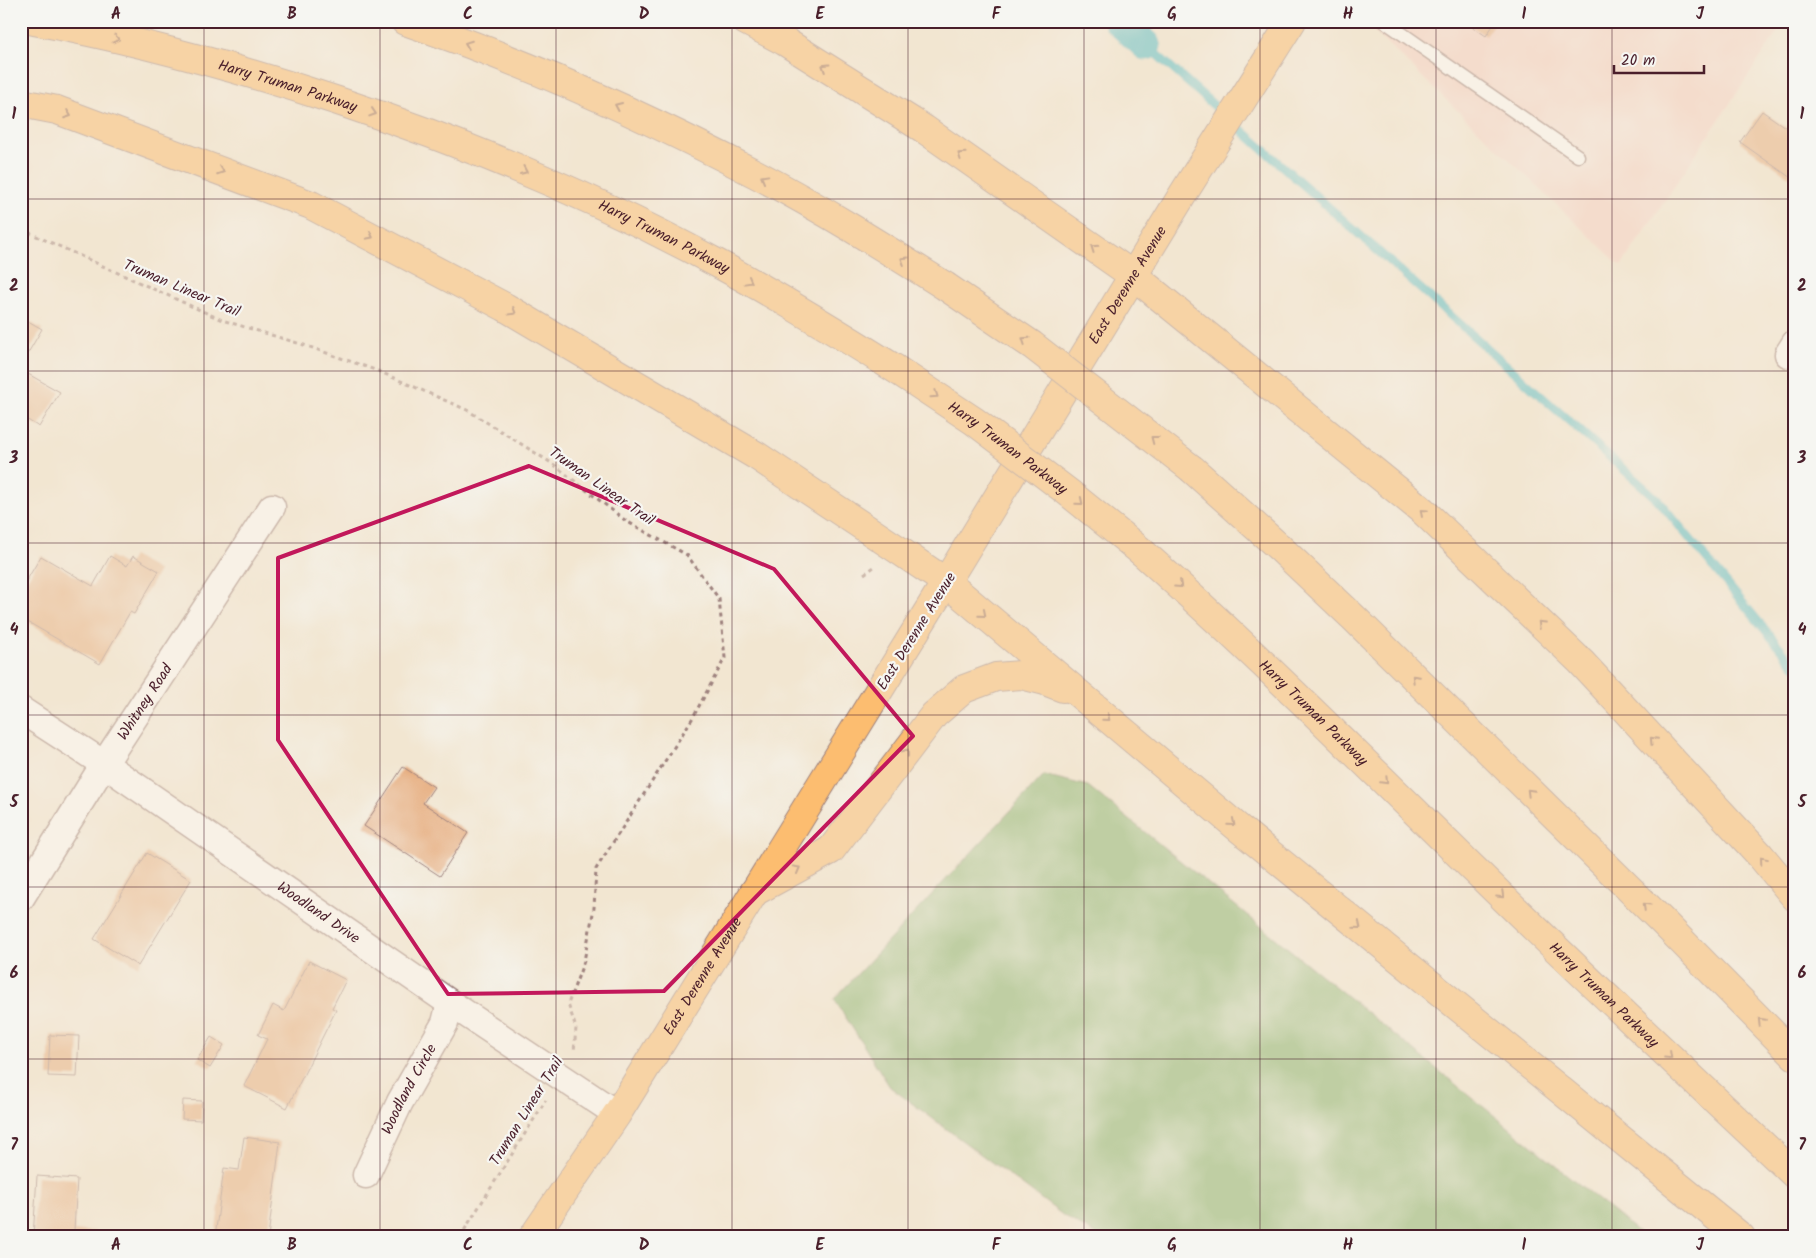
<svg xmlns="http://www.w3.org/2000/svg" width="1816" height="1258" font-family="Kalam,sans-serif">
  <style>
    .built { fill: #f7d1c6 }
    .forest { fill: #82b26c; stroke: #66684c }
    .lines { fill: none; stroke-linecap: round; stroke-linejoin: round }
    .stream { stroke: #4fbcc8; stroke-width: 9 }
    .canal { stroke: #4fbcc8; stroke-width: 31 }
    .building { fill: #e7af81 }
    .lane-casing { stroke: #9e827e; stroke-width: 15 }
    .street-casing { stroke: #9e827e; stroke-width: 29 }
    .primary-casing { stroke: #9e827e; stroke-width: 30 }
    .highway-casing { stroke: #9e827e; stroke-width: 30 }
    .path { stroke: #9e827e; stroke-width: 3; stroke-dasharray: 4 4; stroke-linecap: butt }
    .lane { stroke: #fff; stroke-width: 12 }
    .street { stroke: #fff; stroke-width: 26 }
    .primary { stroke: #fcbd6f; stroke-width: 28 }
    .highway { stroke: #fcbd6f; stroke-width: 28 }
    .highway-bridge-casing { stroke: #9e827e; stroke-width: 30; stroke-linecap: butt }
    .highway-bridge { stroke: #fcbd6f; stroke-width: 28 }
    .oneway { stroke: #9a664a }
    .marked { fill: none; stroke: #c2185b; stroke-width: 4; stroke-linejoin: round }
    .grid { fill: none; stroke: #4a1f2b; stroke-width: 1; stroke-opacity: 0.55 }
    .labels { text-anchor: middle; stroke-width: 4.5; stroke-linejoin: round; paint-order: stroke }
    .street-label { font-size: 15px; fill: #4a1f2b; stroke: #f6f6f2 }
    .neatline { fill: none; stroke: #4a1f2b; stroke-width: 2 }
    .grid-label { font-size: 16px; text-anchor: middle; font-weight: bold; fill: #4a1f2b }
  </style>
  <rect width="100%" height="100%" fill="#f6f6f2"/>
  <filter id="ink" filterUnits="userSpaceOnUse"><feTurbulence type="fractalNoise" baseFrequency=".02" numOctaves="2"/><feDisplacementMap in="SourceGraphic" scale="10" xChannelSelector="R" yChannelSelector="G"/><feConvolveMatrix kernelMatrix="1 2 1 2 8 2 1 2 1" color-interpolation-filters="sRGB"/></filter>
  <filter id="wash" filterUnits="userSpaceOnUse"><feTurbulence type="fractalNoise" baseFrequency=".0096" numOctaves="4" result="noise"/><feDisplacementMap in="SourceGraphic" scale="20" xChannelSelector="R" yChannelSelector="G"/><feGaussianBlur stdDeviation="1.12" result="paint"/><feColorMatrix in="noise" values="0 0 0 0 0 0 0 0 0 0 0 0 0 0 0 0 0 1.4 0 .05"/><feComposite in="paint" operator="in"/></filter>
  <g filter="url(#wash)">
    <rect width="100%" height="100%" fill="#f2e6d1"/>
    <path class="built" d="M1380,21H1785L1621,266L1374,31Z"/>
    <path class="forest" d="M1044,775L1088,786L1644,1237H1101L1064,1216L890,1087L834,999Z"/>
    <g class="lines">
      <path class="stream" d="M1146,45L1657,499L1795,666"/>
      <path class="canal" d="M1119,21L1146,45"/>
    </g>
    <g id="blocks">
      <path class="building" d="M1464,21H1496L1486,36Z
        M1762,111L1795,134V173L1791,178L1740,142Z
        M21,317L42,329L21,365Z
        M21,370L60,392L39,427L21,416Z
        M41,556L93,586L110,556L127,566L133,556L159,571L134,614L130,612L100,664L21,618V590Z
        M403,767L434,787L423,803L468,833L440,876L364,826Z
        M147,853L191,880L138,966L94,939Z
        M309,961L346,980L332,1008L336,1010L287,1108L244,1086L267,1039L258,1035L273,1005L284,1011Z
        M50,1035L79,1036L77,1077L48,1076Z
        M211,1037L224,1045L210,1068L197,1060Z
        M183,1100L202,1101L201,1120L182,1119Z
        M244,1137L280,1142L268,1237H215L224,1168L239,1170Z
        M37,1176L77,1179L74,1231H95L94,1237H33Z"/>
    </g>
  </g>
  <g filter="url(#ink)">
    <use href="#blocks" fill-opacity="0" stroke="#9e827e" stroke-width="1"/>
    <g class="lines">
      <g class="lane-casing">
        <path id="lane" d="M1384,21L1578,156"/>
      </g>
      <g class="street-casing">
        <g id="street">
          <path d="M1788,354L1795,343"/>
          <path id="s1" d="M21,710L104,764L450,1003L617,1114"/>
          <path id="s2" d="M21,898L104,764L272,507"/>
          <path id="s3" d="M366,1175L400,1102L445,1023L450,1003"/>
        </g>
      </g>
      <g class="primary-casing">
        <g id="primary">
          <path id="s4" d="M533,1237L617,1114L946,582"/>
        </g>
      </g>
      <g class="highway-casing">
        <g id="highway">
          <path id="s5" d="M34,21C137,40 238,68 338,101C467,144 593,196 713,261C775,294 835,331 894,368"/>
          <path d="M405,21C526,62 643,115 756,174C821,208 883,247 945,286"/>
          <path d="M746,21L784,41L924,129L1134,276L1423,511L1581,662L1760,855L1795,897"/>
          <path d="M21,103L57,110L311,205L505,307L757,456L894,547L946,582L1236,826L1741,1237"/>
          <path d="M1192,469L1281,549L1355,619L1663,922L1795,1056"/>
          <path id="s6" d="M1142,552C1259,656 1368,766 1480,875C1583,976 1689,1075 1795,1175"/>
          <path id="s7" d="M946,582L1183,194L1292,21"/>
          <path d="M754,892L831,850L934,715L964,689L996,677L1021,675L1045,681L1063,688"/>
        </g>
      </g>
      <path class="path" d="M21,229L222,320L304,345L378,371L467,410L553,464L626,521L687,555L719,599L725,658L692,719L596,869L594,908L584,961L568,1004L576,1028L574,1052
        M864,574L874,567
        M460,1237L546,1100"/>
      <use href="#lane" class="lane"/>
      <use href="#street" class="street"/>
      <use href="#primary" class="primary"/>
      <use href="#highway" class="highway"/>
      <g class="highway-bridge-casing">
        <g id="highway-bridge">
          <path d="M945,286L1032,345L1192,469"/>
          <path id="s8" d="M894,368L974,421L1069,493L1142,552"/>
        </g>
      </g>
      <use href="#highway-bridge" class="highway-bridge"/>
    </g>
    <defs><path id="oneway-chevron" d="M-2-3.5L2.5 0L-2 3.5" fill="none" stroke-width="1.6" stroke-linecap="round" stroke-linejoin="round" transform="scale(1.25)"/></defs>
    <g class="oneway">
      <use href="#oneway-chevron" transform="translate(116 39) rotate(13)"/>
      <use href="#oneway-chevron" transform="translate(468 44) rotate(-159)"/>
      <use href="#oneway-chevron" transform="translate(825 67) rotate(-148)"/>
      <use href="#oneway-chevron" transform="translate(618 106) rotate(-156)"/>
      <use href="#oneway-chevron" transform="translate(373 113) rotate(18)"/>
      <use href="#oneway-chevron" transform="translate(68 115) rotate(20)"/>
      <use href="#oneway-chevron" transform="translate(961 155) rotate(-145)"/>
      <use href="#oneway-chevron" transform="translate(221 171) rotate(20)"/>
      <use href="#oneway-chevron" transform="translate(524 171) rotate(24)"/>
      <use href="#oneway-chevron" transform="translate(764 178) rotate(-151)"/>
      <use href="#oneway-chevron" transform="translate(370 236) rotate(28)"/>
      <use href="#oneway-chevron" transform="translate(1094 248) rotate(-145)"/>
      <use href="#oneway-chevron" transform="translate(904 260) rotate(-148)"/>
      <use href="#oneway-chevron" transform="translate(749 281) rotate(29)"/>
      <use href="#oneway-chevron" transform="translate(513 312) rotate(31)"/>
      <use href="#oneway-chevron" transform="translate(1025 340) rotate(-146)"/>
      <use href="#oneway-chevron" transform="translate(935 395) rotate(34)"/>
      <use href="#oneway-chevron" transform="translate(1154 439) rotate(-142)"/>
      <use href="#oneway-chevron" transform="translate(1080 502) rotate(39)"/>
      <use href="#oneway-chevron" transform="translate(1423 512) rotate(-138)"/>
      <use href="#oneway-chevron" transform="translate(1179 585) rotate(42)"/>
      <use href="#oneway-chevron" transform="translate(983 614) rotate(40)"/>
      <use href="#oneway-chevron" transform="translate(1541 624) rotate(-136)"/>
      <use href="#oneway-chevron" transform="translate(1415 678) rotate(-135)"/>
      <use href="#oneway-chevron" transform="translate(1107 718) rotate(40)"/>
      <use href="#oneway-chevron" transform="translate(1653 740) rotate(-133)"/>
      <use href="#oneway-chevron" transform="translate(906 752) rotate(-53)"/>
      <use href="#oneway-chevron" transform="translate(1385 781) rotate(45)"/>
      <use href="#oneway-chevron" transform="translate(1530 792) rotate(-135)"/>
      <use href="#oneway-chevron" transform="translate(1232 823) rotate(40)"/>
      <use href="#oneway-chevron" transform="translate(1763 860) rotate(-130)"/>
      <use href="#oneway-chevron" transform="translate(797 869) rotate(-29)"/>
      <use href="#oneway-chevron" transform="translate(1501 895) rotate(44)"/>
      <use href="#oneway-chevron" transform="translate(1646 906) rotate(-136)"/>
      <use href="#oneway-chevron" transform="translate(1358 926) rotate(39)"/>
      <use href="#oneway-chevron" transform="translate(1761 1021) rotate(-134)"/>
      <use href="#oneway-chevron" transform="translate(1669 1056) rotate(43)"/>
    </g>
  </g>
  <path d="M0 0H1816V1258H0ZM529,466L774,569L913,736L664,991L448,994L278,740V558Z" fill="#f2e6d1" fill-opacity=".55" fill-rule="evenodd"/>
  <path class="marked" d="M529,466L774,569L913,736L664,991L448,994L278,740V558Z"/>
  <path class="grid" d="M204,21V1237M380,21V1237M556,21V1237M732,21V1237M908,21V1237M1084,21V1237M1260,21V1237M1436,21V1237M1612,21V1237M21,199H1795M21,371H1795M21,543H1795M21,715H1795M21,887H1795M21,1059H1795"/>
  <g class="labels">
    <g class="street-label">
      <text dy="5" stroke="none"><textPath href="#s5" startOffset="262">Harry Truman Parkway</textPath></text>
      <text dy="5" stroke="none"><textPath href="#s5" startOffset="668">Harry Truman Parkway</textPath></text>
      <text dy="5" stroke="none"><textPath href="#s7" startOffset="348">East Derenne Avenue</textPath></text>
      <text transform="translate(182 288) rotate(23)" y="5">Truman Linear Trail</text>
      <text dy="5" stroke="none"><textPath href="#s8" startOffset="139">Harry Truman Parkway</textPath></text>
      <text transform="translate(602 486) rotate(35)" y="5">Truman Linear Trail</text>
      <text transform="translate(916 631) rotate(-58)" y="5">East Derenne Avenue</text>
      <text dy="5" stroke="none"><textPath href="#s2" startOffset="232">Whitney Road</textPath></text>
      <text dy="5" stroke="none"><textPath href="#s6" startOffset="235">Harry Truman Parkway</textPath></text>
      <text dy="5" stroke="none"><textPath href="#s1" startOffset="360">Woodland Drive</textPath></text>
      <text dy="5" stroke="none"><textPath href="#s4" startOffset="311">East Derenne Avenue</textPath></text>
      <text dy="5" stroke="none"><textPath href="#s6" startOffset="640">Harry Truman Parkway</textPath></text>
      <text dy="5" stroke="none"><textPath href="#s3" startOffset="96">Woodland Circle</textPath></text>
      <text transform="translate(526 1111) rotate(-58)" y="5">Truman Linear Trail</text>
    </g>
  </g>
  <rect width="1816" height="1258" fill="none" stroke="#f6f6f2" stroke-width="55"/>
  <path d="M1614 65v8h90v-8" fill="none" stroke="#4a1f2b" stroke-width="2.5"/>
  <text x="1621" y="65" font-size="15" fill="#4a1f2b" stroke="#f6f6f2" stroke-width="4" paint-order="stroke">20 m</text>
  <rect x="28" y="28" width="1760" height="1202" class="neatline"/>
  <g class="grid-label">
    <text x="116" y="19">A</text>
    <text x="292" y="19">B</text>
    <text x="468" y="19">C</text>
    <text x="644" y="19">D</text>
    <text x="820" y="19">E</text>
    <text x="996" y="19">F</text>
    <text x="1172" y="19">G</text>
    <text x="1348" y="19">H</text>
    <text x="1524" y="19">I</text>
    <text x="1700" y="19">J</text>
    <text x="14" y="119">1</text>
    <text x="1802" y="119">1</text>
    <text x="14" y="291">2</text>
    <text x="1802" y="291">2</text>
    <text x="14" y="463">3</text>
    <text x="1802" y="463">3</text>
    <text x="14" y="635">4</text>
    <text x="1802" y="635">4</text>
    <text x="14" y="807">5</text>
    <text x="1802" y="807">5</text>
    <text x="14" y="978">6</text>
    <text x="1802" y="978">6</text>
    <text x="14" y="1150">7</text>
    <text x="1802" y="1150">7</text>
    <text x="116" y="1250">A</text>
    <text x="292" y="1250">B</text>
    <text x="468" y="1250">C</text>
    <text x="644" y="1250">D</text>
    <text x="820" y="1250">E</text>
    <text x="996" y="1250">F</text>
    <text x="1172" y="1250">G</text>
    <text x="1348" y="1250">H</text>
    <text x="1524" y="1250">I</text>
    <text x="1700" y="1250">J</text>
  </g>
</svg>
